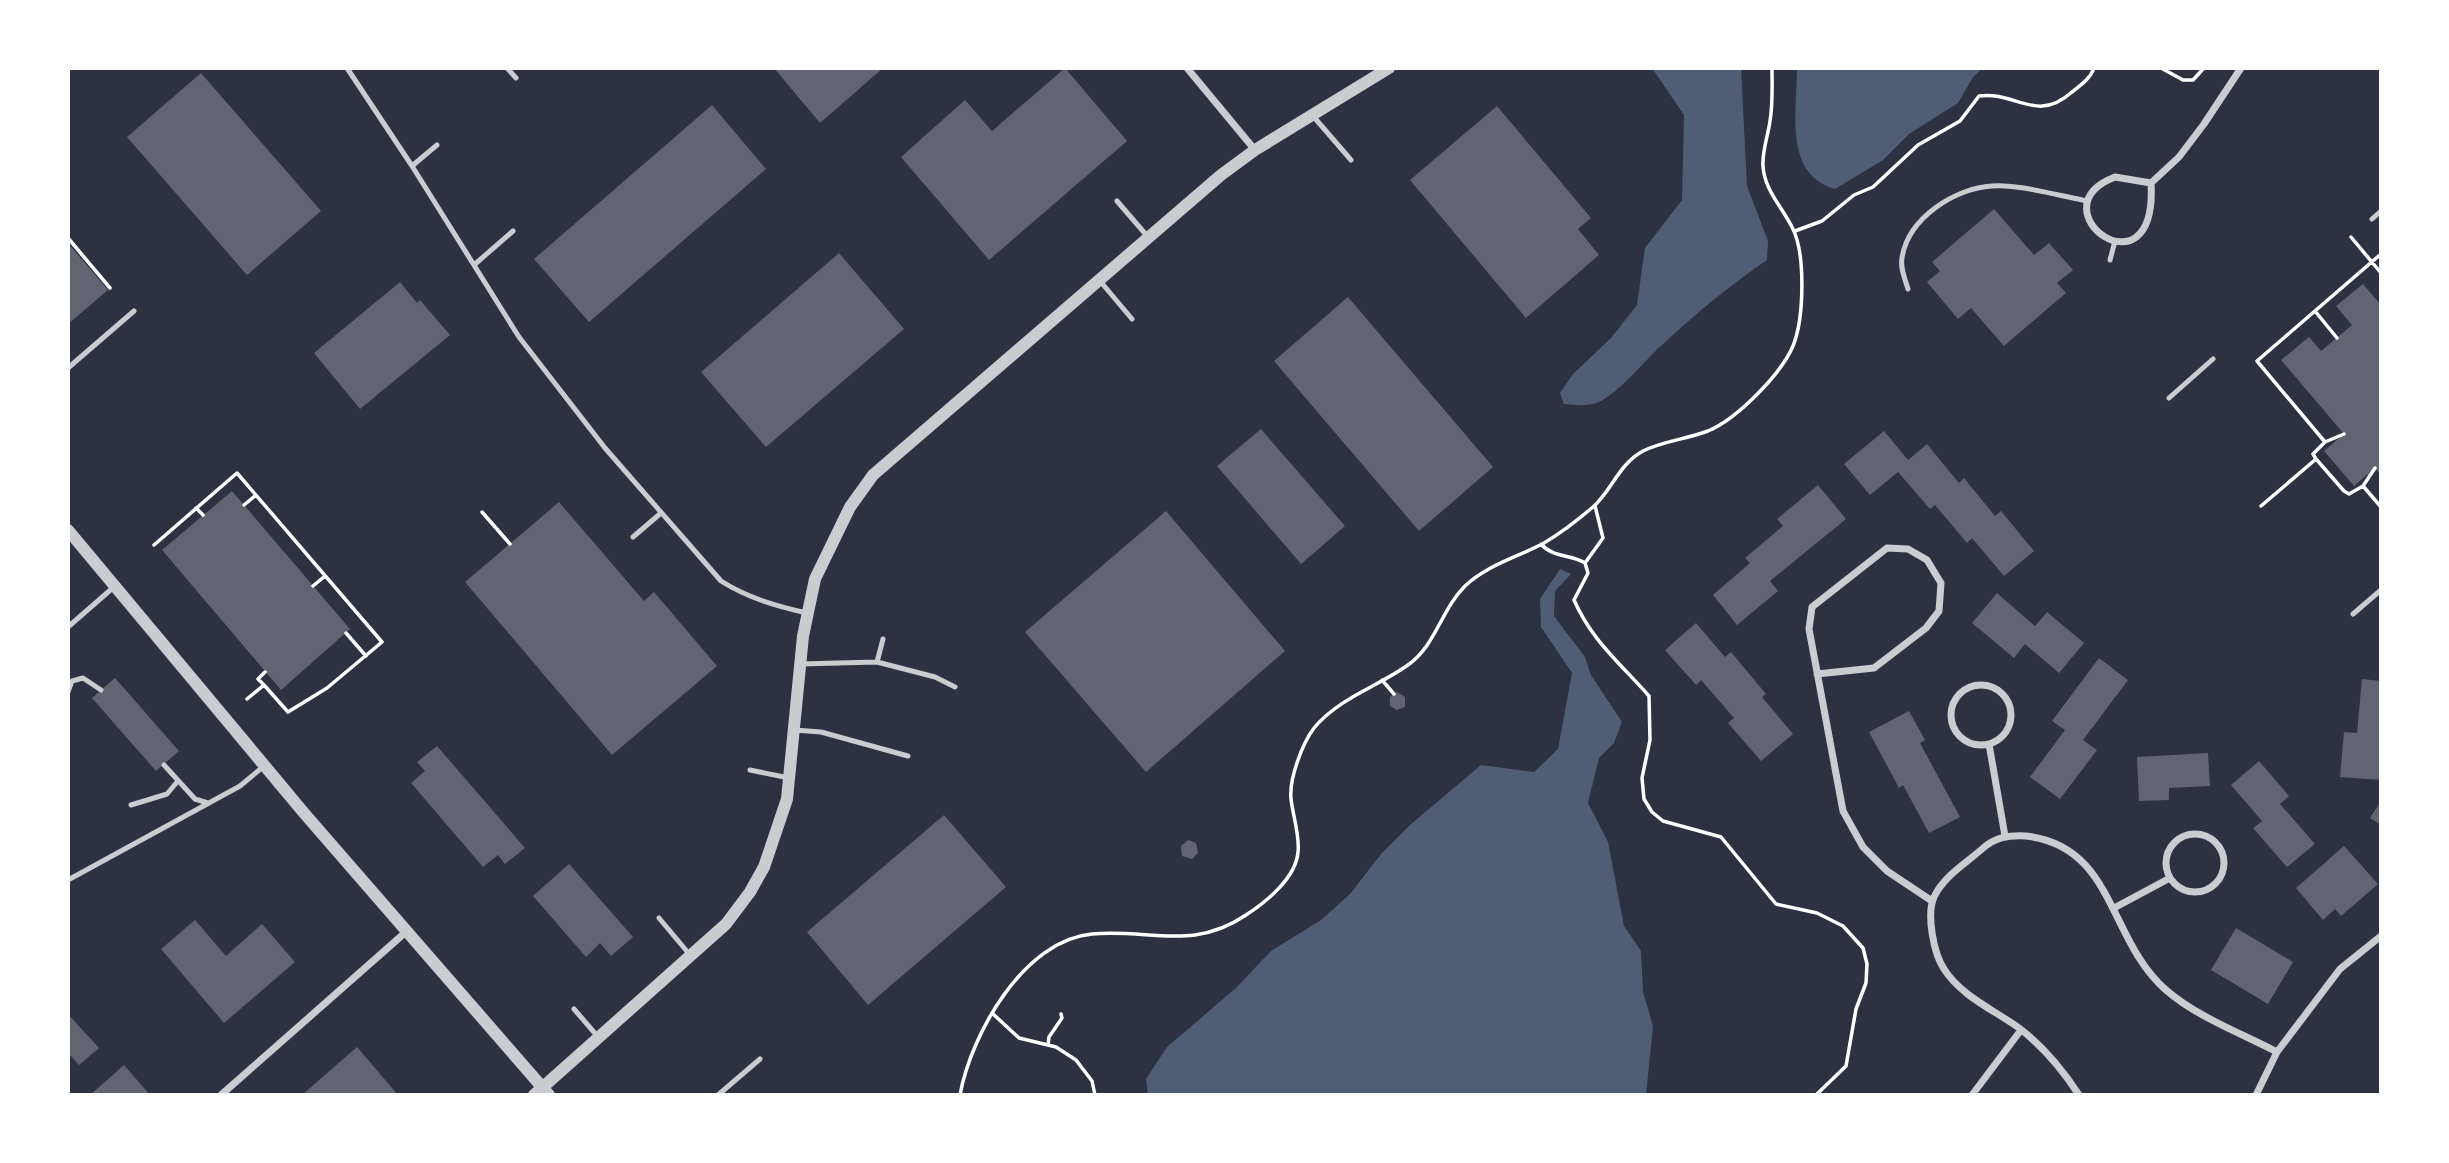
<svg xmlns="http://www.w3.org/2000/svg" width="2449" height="1163" font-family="Signika,sans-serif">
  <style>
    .water { fill: #4f5d75 }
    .building { fill: #626471 }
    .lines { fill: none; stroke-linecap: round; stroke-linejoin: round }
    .path { stroke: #fff; stroke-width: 3.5 }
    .service { stroke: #caccd0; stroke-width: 5 }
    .minor { stroke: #caccd0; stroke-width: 7 }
    .tertiary { stroke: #caccd0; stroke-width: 12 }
  </style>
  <rect width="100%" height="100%" fill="#2d3142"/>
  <path class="water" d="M1652,68H1741L1747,186L1768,241L1767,260C1729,286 1695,314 1661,346C1643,362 1623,389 1601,401C1590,407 1575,405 1564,404L1560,393L1573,374L1611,338L1637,305L1645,248L1682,200L1684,115Z
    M1797,68H1983L1973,77L1958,103L1909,134L1883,160L1835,189C1783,174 1797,112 1797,68Z
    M1560,569L1571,574L1555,591L1554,616L1585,657L1591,675L1622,722L1614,743L1599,758L1588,803L1608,842L1624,926L1641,951L1643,992L1653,1026L1646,1095H1148L1146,1079L1167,1047L1236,988L1271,951L1321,920L1350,894L1381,854L1410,825L1481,765L1534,772L1558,749L1572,673L1541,627L1540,599Z"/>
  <path class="building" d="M774,68H883L820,123Z
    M1065,68L1127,141L989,260L901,157L965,100L992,131Z
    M201,73L321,211L247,275L127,137Z
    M712,105L766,169L589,322L534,259Z
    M1497,106L1591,218L1578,229L1599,255L1526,318L1410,180Z
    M1994,209L2034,255L2049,243L2073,270L2057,283L2066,293L2004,346L1971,308L1958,319L1927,282L1940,271L1932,262Z
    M68,243L108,290L68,324Z
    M839,253L904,329L766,447L701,372Z
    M400,282L417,303L420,300L450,335L360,409L314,353Z
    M2363,284L2381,305V475L2375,468L2354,486L2324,451L2344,434L2281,360L2309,337L2321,351L2352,325L2336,306Z
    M1348,297L1493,467L1419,531L1274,361Z
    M1261,429L1345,526L1301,564L1217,466Z
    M1884,431L1908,460L1927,444L1959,483L1964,478L1995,516L2001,511L2034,551L2004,576L1972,538L1967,543L1935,505L1930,509L1898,472L1870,495L1844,464Z
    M1818,485L1846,519L1770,581L1778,591L1737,625L1713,595L1750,563L1745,558L1783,526L1777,519Z
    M232,491L350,629L281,690L162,550Z
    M559,502L644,601L654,592L717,666L612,755L465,582Z
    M1166,511L1285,651L1146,772L1025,632Z
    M1997,593L2035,626L2047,612L2084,643L2059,673L2025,644L2014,658L1972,623Z
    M1696,623L1725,657L1731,652L1766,694L1762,697L1793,734L1761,761L1728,723L1734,718L1701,680L1696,685L1665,650Z
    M2099,658L2128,680L2083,740L2097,750L2060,799L2030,777L2065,730L2052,721Z
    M115,678L179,751L156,771L92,698Z
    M2362,679L2381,681V780L2340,777L2344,732L2357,733Z
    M1397,692L1405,697V707L1397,710L1390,706V697Z
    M1909,711L1925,740L1920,743L1960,817L1929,833L1903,785L1899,788L1869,732Z
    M437,746L525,848L505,864L498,855L483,867L411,783L425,771L417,762Z
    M2208,753L2210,786L2169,788V800L2139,801L2137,757Z
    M2259,761L2289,796L2280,804L2315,844L2287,867L2253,828L2262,821L2231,785Z
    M2381,801V825L2370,818Z
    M944,815L1006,887L868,1005L807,932Z
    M1188,840L1196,843L1198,853L1192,859L1182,856L1181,846Z
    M2344,846L2378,884L2341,916L2335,909L2323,920L2296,888Z
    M569,864L633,937L611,956L600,943L586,957L533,896Z
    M195,920L226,956L262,924L295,962L224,1023L161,949Z
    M2236,928L2293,962L2268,1004L2211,970Z
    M68,1014L99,1048L79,1065L68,1053Z
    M357,1047L398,1095H302Z
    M124,1065L150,1095H90Z"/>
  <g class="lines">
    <path class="path" d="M2161,68L2183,80H2193L2204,68
      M1795,231L1822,221L1854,195L1873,187L1918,145L1960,121L1979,96C2016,91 2036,124 2072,92C2081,85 2090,79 2094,68
      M2351,237L2381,273
      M68,238L110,288
      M2381,254L2257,361L2325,442L2313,454L2316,459L2344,491L2349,494L2363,486L2381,507
      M2315,311L2337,338
      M2325,442L2344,434
      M2363,486L2375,468
      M244,505L256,495
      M1595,506L1603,538L1585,563L1588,573L1574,600C1592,641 1620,663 1649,696L1650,740L1642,778L1644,799L1652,812L1663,821L1721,837L1776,904L1817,913L1843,926L1863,948L1867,964L1866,983L1856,1009L1846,1066L1816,1095
      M2261,506L2316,459
      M196,508L203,515
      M482,512L510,544
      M1541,544C1553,558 1570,554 1585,563
      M154,545L237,473L382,642L327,688L288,712L264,685L247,699
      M313,586L325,576
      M346,633L366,656
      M1382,680L1394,694
      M264,685L258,679L265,672
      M992,1013L1019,1038L1056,1047L1076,1060L1092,1081L1095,1095
      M1048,1045L1049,1037L1062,1018L1061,1014
      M960,1095C971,1034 1024,940 1092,934C1151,929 1193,951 1246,915C1266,902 1296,878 1298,852C1300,836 1293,816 1291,799C1289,779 1302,744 1314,728C1339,698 1377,687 1408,665C1436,645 1441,610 1465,586C1487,565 1518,557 1544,543C1561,533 1579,519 1593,507C1612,490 1619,464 1643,451C1663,441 1687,439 1708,431C1737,419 1781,374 1793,346C1804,319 1806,253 1792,227C1782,207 1764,189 1763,166C1762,151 1768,136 1770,121C1773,104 1772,86 1772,68"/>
    <path class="service" d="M347,68L412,166L519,337L605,448L721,581C748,598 776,606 807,613
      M507,68L516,78
      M1313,116L1351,160
      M412,166L437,145
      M1117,201L1148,237
      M2372,219L2381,211
      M2110,260L2115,241
      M474,265L513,231
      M1100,281L1132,319
      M1908,289C1905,279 1900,268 1902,258C1908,218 1955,188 1992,186C2019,184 2060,196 2088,201
      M68,368L134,311
      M2169,398L2213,359
      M633,537L661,513
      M2353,614L2381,590
      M68,627L115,586
      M877,662L883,639
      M800,664L877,662L935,677L955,687
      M68,692L72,681L83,678L101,690
      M794,730L821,732L908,756
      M164,765L195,799L208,803
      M750,770L789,778
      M131,805L167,794L177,782
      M68,880L240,786L264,766
      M659,918L690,955
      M574,1009L599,1038
      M718,1095L760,1059"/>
    <path class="minor" d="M1187,68L1255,150
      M2115,177L2151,183C2158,302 2032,209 2115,177Z
      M2151,183L2179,157L2204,124L2241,68
      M1817,674L1874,668L1926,628L1939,611L1941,583L1927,560L1908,549L1887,548L1812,607L1809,629L1843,811L1863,847L1887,871L1932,901
      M1951 715a30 30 0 1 1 60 0a30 30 0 1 1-60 0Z
      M1989,744L2005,836
      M2166 863a29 29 0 1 1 58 0a29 29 0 1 1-58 0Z
      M2114,908L2170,878
      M221,1095L407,931
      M1972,1095L2021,1030
      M2079,1095C2062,1069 2044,1047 2019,1028C1994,1010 1961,996 1944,969C1934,954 1926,915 1934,897C1944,876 1965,864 1982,849C1995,837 2009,835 2026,836C2115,846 2108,940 2166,990C2197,1017 2241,1033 2277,1052
      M2256,1095L2277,1052L2340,969L2381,936"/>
    <path class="tertiary" d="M68,530L304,813L549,1095
      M534,1095L726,924L750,892L764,867L787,799L803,636L815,579L850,507L873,475L1221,175L1255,150L1389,68"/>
  </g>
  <rect width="2449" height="1163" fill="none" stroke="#ffffff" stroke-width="140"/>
</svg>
